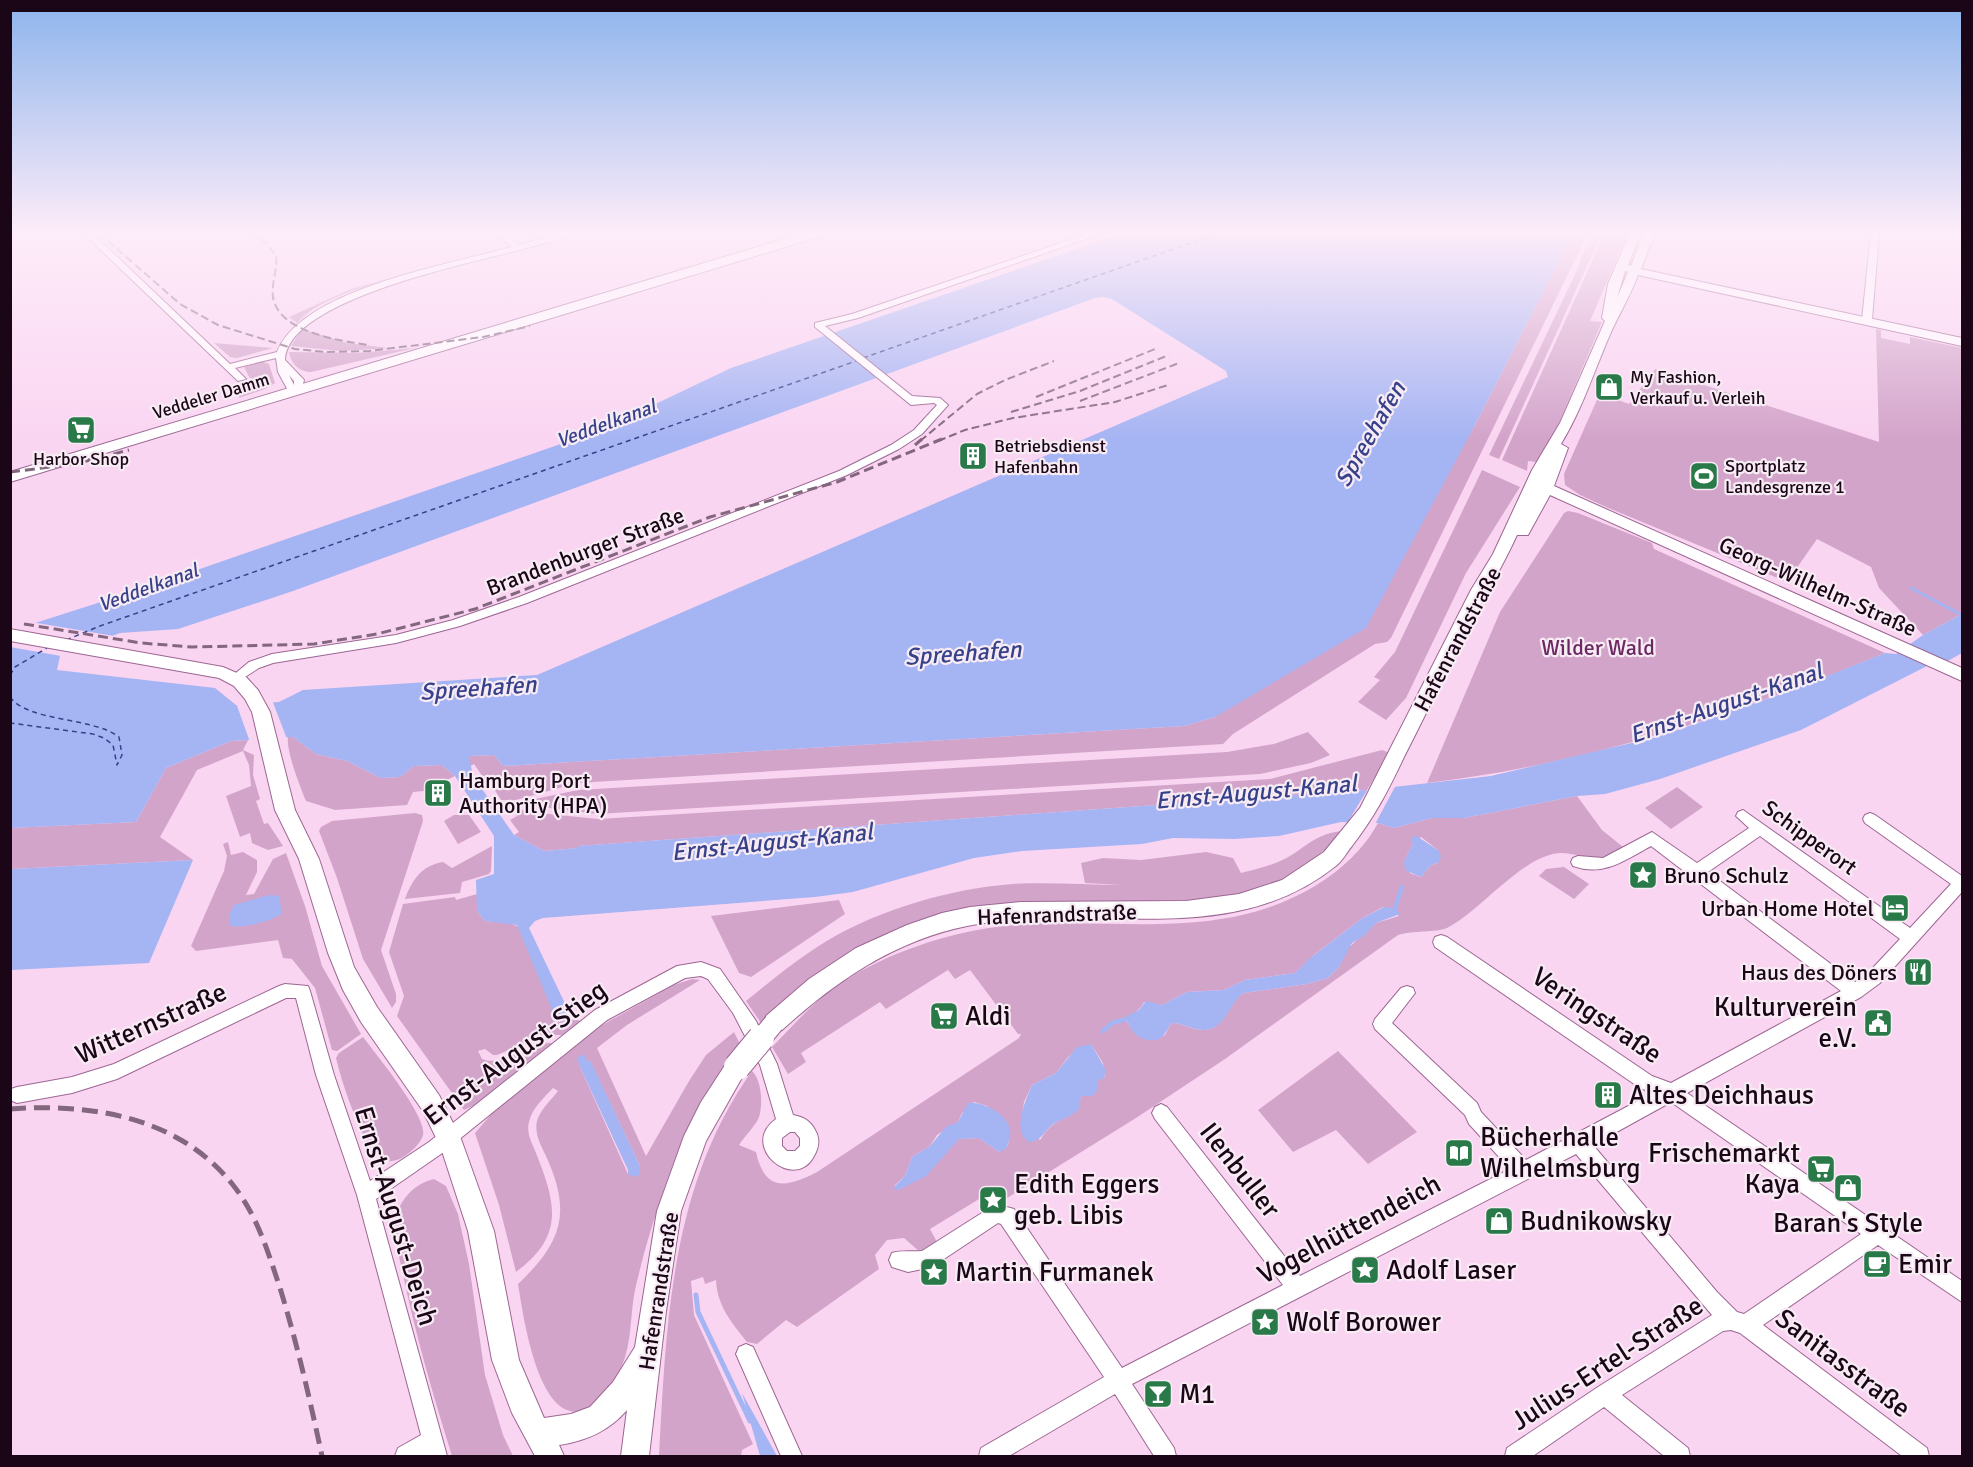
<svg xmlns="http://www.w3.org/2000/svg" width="1973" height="1467" font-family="Signika,sans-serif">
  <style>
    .green { fill: #d3a4ca; fill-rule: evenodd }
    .water { fill: #a5b4f3; fill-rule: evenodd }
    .pier { fill: #fad5f2 }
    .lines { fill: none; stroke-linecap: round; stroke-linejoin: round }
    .stream-far2 { stroke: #a5b4f3; stroke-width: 3 }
    .stream-far1 { stroke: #a5b4f3; stroke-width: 4.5 }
    .stream { stroke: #a5b4f3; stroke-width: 5 }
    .ferry { stroke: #36418a; stroke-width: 1.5; stroke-dasharray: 5 4; stroke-linecap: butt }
    .street-casing { stroke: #9d6693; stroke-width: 2 }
    .secondary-casing { stroke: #9d6693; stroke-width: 2 }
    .primary-casing { stroke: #9d6693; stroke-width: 2 }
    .street { fill: #fff; fill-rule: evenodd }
    .secondary { fill: #fff; fill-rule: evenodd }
    .primary { fill: #fff; fill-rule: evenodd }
    .rail-far2 { stroke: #83677e; stroke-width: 2; stroke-dasharray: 8 4; stroke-linecap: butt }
    .rail-far1 { stroke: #83677e; stroke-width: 3; stroke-dasharray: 10 5; stroke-linecap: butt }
    .rail { stroke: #83677e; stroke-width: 5; stroke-dasharray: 16 8; stroke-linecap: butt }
    .secondary-bridge-far1-casing { stroke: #9d6693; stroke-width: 22; stroke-linecap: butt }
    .secondary-bridge-casing { stroke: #9d6693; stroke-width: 28; stroke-linecap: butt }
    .secondary-bridge-far1 { stroke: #fff; stroke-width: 20 }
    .secondary-bridge { stroke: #fff; stroke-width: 26 }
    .labels { text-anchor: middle; stroke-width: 4.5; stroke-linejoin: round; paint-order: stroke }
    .far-poi-label { font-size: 18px; fill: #1a0617; stroke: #f7ebf4; text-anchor: start }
    .far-street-label { font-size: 18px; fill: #1a0617; stroke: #f7ebf4 }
    .far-water-label { font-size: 20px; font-style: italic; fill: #36418a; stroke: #f7ebf4 }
    .street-label { font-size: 22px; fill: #1a0617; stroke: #f7ebf4 }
    .park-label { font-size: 22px; fill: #6b2862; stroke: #f7ebf4 }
    .poi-label { font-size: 22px; fill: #1a0617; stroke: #f7ebf4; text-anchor: start }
    .water-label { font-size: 24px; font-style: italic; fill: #36418a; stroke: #f7ebf4 }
    .near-poi-label { font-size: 27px; fill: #1a0617; stroke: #f7ebf4; text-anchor: start }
    .near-street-label { font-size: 27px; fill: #1a0617; stroke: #f7ebf4 }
  </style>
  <rect width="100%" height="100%" fill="#fad5f2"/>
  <path class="green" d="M1573,233H1588L1391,638L1387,642L1375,644L1233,734L1223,744L577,783L516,800H501L486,776L483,777L474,764L470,766L468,756L494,755L503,766L1184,726L1215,717L1438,490L1475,425Z
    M1595,233H1602L1499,459L1489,455L1579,266C1580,255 1590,244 1595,233Z
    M1605,233H1628L1590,321L1602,322L1558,425L1536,462L1528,461L1527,471L1502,460Z
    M398,276C367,286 317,299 297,323L289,317L351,289Z
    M302,329L347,343L389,348L341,351L291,346Z
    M1876,329L1881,330V338L1910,344V337L1962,348V614L1923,635L1879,588L1871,567L1817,539L1787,582L1606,507L1580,495L1565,485L1564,474L1600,393L1629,404L1655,369L1879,442Z
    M214,343L273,348L237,358L230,357Z
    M415,348L311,372C299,372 291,364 289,352L357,353Z
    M261,361L269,364L275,383L265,389L239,398V393L254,386L244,367Z
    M1482,470L1520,487L1466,573L1406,698L1386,720L1358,702L1380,680L1374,677L1395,652Z
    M1568,511L1578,513L1652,543L1654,549L1885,653C1736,714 1588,764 1427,783L1500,612L1564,513Z
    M1308,732L1330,755L1311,763L1260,774L597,814L534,806L535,799L578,790L1227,752L1274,744Z
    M288,737H293L316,754L347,761L381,778L400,777L414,766L442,765L455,776L424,791L413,792L407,805L335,810L306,801C300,787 286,751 288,737Z
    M248,740L243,750L254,755L253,775L260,799L256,801L264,824L268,823L283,846L268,850L252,843L250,833L240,837L226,796L251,786L249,765L243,751L197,770L160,837L193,860L11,869L10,828L136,822L166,768L231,741Z
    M1382,750L1390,753L1367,790L579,846L578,848L544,851L514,835L519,832L510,820L517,816L511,807L529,812L598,819L1270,779Z
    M1677,787L1703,807L1671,829L1645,808Z
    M1577,796L1602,830L1633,855L1610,867C1595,862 1577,853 1562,853C1524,853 1481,911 1447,928C1436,933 1413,930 1398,935L1225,1059L1136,1118L991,1208L984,1196L930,1229L937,1242L920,1252L904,1238L887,1240L875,1255L879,1269L797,1327L786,1320L757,1344L747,1342C732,1323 717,1306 716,1280L705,1284L703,1277L691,1281L694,1315L753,1444L742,1450L741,1456H659C666,1323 671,1184 752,1071C762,1080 763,1105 759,1117C757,1124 744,1137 739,1145L756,1152C765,1192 786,1188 817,1172L1019,1038L1021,1034H1018L970,970L955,979L948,970L886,1009L880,1002L801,1053L806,1062L788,1074L772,1047C790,1029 807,1009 827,993C869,961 925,940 977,930C1091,909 1207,950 1315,886C1340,871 1364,849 1378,823L1394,828L1432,818H1464ZM1421,837L1438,850V863L1431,865L1421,877L1410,873L1405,860L1413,843ZM1383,907L1399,916L1376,923L1347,949L1339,967L1328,978L1307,984L1244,993C1228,1002 1226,1029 1204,1030C1192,1030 1182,1023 1171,1023L1165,1035L1153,1040C1142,1035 1132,1033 1127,1021C1132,1013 1140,1011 1144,1002L1162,1005L1187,992L1224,990L1245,980L1295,973L1314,955L1361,919ZM1091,1044L1103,1063L1105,1076L1097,1081L1092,1096H1081C1077,1115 1073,1114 1057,1122C1050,1125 1044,1134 1040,1140L1021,1121L1024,1102L1032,1085L1056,1073L1069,1056ZM974,1102L987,1106L1010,1131L1008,1145L999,1152L979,1138L958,1139C929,1161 940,1179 894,1186L905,1176L912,1157L930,1146L937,1135L958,1122L962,1113Z
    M415,813L422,815L423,821L381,950L396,994V1002L392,1008L363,959L337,878L319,831L321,827L332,821Z
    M454,815H469L481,832L458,844L444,821Z
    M1341,831L1327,848L1301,870L1259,890L1210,901L984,908L790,997L761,1023L746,1001C773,979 800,957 830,939C881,909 954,888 1013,884C1049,882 1086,885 1122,885L1085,883L1081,863L1103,858L1141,860L1206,852L1233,858L1241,873C1253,870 1266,867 1278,862C1303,852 1310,835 1341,831Z
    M228,842L231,855L243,852L257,860V872L246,895L254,894L273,859L286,853L305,906L322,966L361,1034L337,1051L332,1050L315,988L292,959L283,958L278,940L196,951L191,946L224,871L227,856L223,844Z
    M492,846L491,871L489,874L462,882L460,893L405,899C412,880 422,865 443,862L452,868Z
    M1564,867L1589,884L1574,899L1539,876L1546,869Z
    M477,894V911L485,921L510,923L519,927L558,1020L569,1015L580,1021L562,1035H549L534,1039L497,1055H493L485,1049L478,1051L482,1059C504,1068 529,1041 552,1043L475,1105L464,1110L397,1016L404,996L389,952L403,904L455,897L456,900Z
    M839,900L845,914L751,977L739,973L711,916Z
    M692,979L700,980L627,1025L597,1048L646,1156L689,1081L706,1055L734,1032L741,1046C717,1084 689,1122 673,1164C658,1205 645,1246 635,1290C630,1315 632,1342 622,1366C616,1382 602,1404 585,1410C538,1427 523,1314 518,1284C562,1242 572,1213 546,1156C541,1146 534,1133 537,1121C540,1110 551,1100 558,1091L553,1088C544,1098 532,1108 529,1122C526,1133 532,1143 536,1153C556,1203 565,1236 516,1272L499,1205L475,1133L494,1111L593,1030L674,985ZM586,1059L591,1063L640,1166L628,1174L580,1067L579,1062Z
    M363,1037C375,1053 428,1117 423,1135C421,1143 412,1151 405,1156C399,1160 390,1163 383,1160C374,1156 374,1144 365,1139C353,1113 343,1087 336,1058L339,1053Z
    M1338,1051L1417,1132L1368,1164L1336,1130L1293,1152L1258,1110Z
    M434,1179L446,1186L458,1214L469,1264L485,1375L503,1435L513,1456H452C433,1395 415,1333 402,1270C399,1254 392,1236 395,1220C399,1201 414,1183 434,1179Z"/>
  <path class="water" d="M1123,233H1573L1475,425L1366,628L1215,717L1184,726L503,766L494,755L469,756L473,776L514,835L544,851L577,848L578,846L1367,790L1491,776L1657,737L1787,692L1885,653L1896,654L1923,635L1962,614V653L1946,662L1929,665L1801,730L1660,779L1605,794L1577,796L1464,818H1432L1394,828L1378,823L1341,822L1279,836L1234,839L1173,838L1142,844L1022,851L974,858L853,892L815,897L543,918L535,921L529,928L569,1012L558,1020L555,1017L517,925L485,921L477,911L476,880L494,874V836L455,776L442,765L414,766L400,777L381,778L347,761L316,754L293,737L231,741L166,768L136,822L11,828L10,631L151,586L601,430L731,368ZM1104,297L1112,299L1226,371L1228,377L537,675L303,690L279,702L236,705L215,688L57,670L60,656L120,633L178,629L293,591L1095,298Z
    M1415,835L1438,850L1441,856L1438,863L1431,865L1421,877L1405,870L1404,862L1413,843L1411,840Z
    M193,860L149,963L11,970V869Z
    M269,895L279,896L282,913C275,921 238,930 229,925V915L234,905Z
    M1384,907L1395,908L1400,914L1376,923L1364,936L1352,943L1339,967L1328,978L1307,984L1244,993C1228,1003 1227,1029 1204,1030C1193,1030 1182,1023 1171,1023C1168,1028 1165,1036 1159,1039C1144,1045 1127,1031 1127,1016L1139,1010L1146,1001L1162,1005L1187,992L1224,990L1245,980L1295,973L1309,959L1361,919Z
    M1091,1044L1106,1070L1104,1078L1097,1081L1098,1090L1092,1096H1081L1079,1109C1072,1116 1065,1118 1057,1122C1045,1127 1044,1141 1029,1142C1011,1130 1026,1100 1032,1085L1056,1073L1077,1047Z
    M584,1054L586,1059L591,1062L640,1166L639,1175L635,1177L628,1174V1170L580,1067L577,1058Z
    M968,1103C982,1101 1008,1114 1010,1130C1011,1136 1008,1144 1006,1149L999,1152L979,1138L959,1139L926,1176L899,1190L893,1188L905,1176L912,1157L930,1146L946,1127L958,1122Z
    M742,1393L777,1456H760Z"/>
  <path class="pier" d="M31,622L114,636L61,656L10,647L11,629Z
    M272,700L287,739L250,742L236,703Z
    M1396,785L1374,826L1346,825L1369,787Z"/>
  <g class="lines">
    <path class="stream-far2" d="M1911,588L1962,615"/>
    <path class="stream-far1" d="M1395,908L1402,887
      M1103,1031L1112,1023L1127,1019"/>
    <path class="stream" d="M696,1295L698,1312L750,1421"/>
    <path class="ferry" d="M863,358L1219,233
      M66,640L100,626L856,361
      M10,675L15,667L47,648
      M10,697C28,722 93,717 119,737L122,755L117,765L113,745L104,738L93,734L10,723"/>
    <g class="street-casing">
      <path id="street" d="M83,233H92L230,364L277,352C302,289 451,264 512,247L495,233H504L519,245L561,233H575C563,240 545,243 531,247C481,261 287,298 285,360L304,380L302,388L293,395L290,394L278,372L276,358L235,368L246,379L238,381ZM289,375L294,381V385Z
        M1090,233H1103L858,318L825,326L912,396L940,398L948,405L922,434L899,449L847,475L527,603L460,626L396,643L273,663L259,668L237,682L231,677L249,662L272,654L396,635L453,620L519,597L839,471L891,445L914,430L937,405L934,403L911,405L815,327V323L852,314Z
        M1871,233H1879L1872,320L1867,323L1862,320Z
        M1743,810L1910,928L1951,884L1865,823L1863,819L1865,815L1870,813L1875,815L1962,876V892L1880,983L1861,997L1687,1093L1962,1281V1302L1878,1245L1763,1325L1927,1448L1929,1456H1902L1740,1333L1731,1330L1723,1331L1622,1395L1688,1448L1690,1456H1664L1604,1407L1533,1456H1505L1507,1448L1598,1387L1712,1315L1576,1154L1132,1384L1174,1448L1176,1456H1154L1115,1394L1009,1456H979L981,1448L1104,1377L1001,1224L998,1223L932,1267L908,1272L892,1267L889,1260L892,1253C901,1250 912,1252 922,1251L996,1204L1014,1209L1122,1368L1283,1285L1155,1119L1152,1113L1155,1107L1161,1104L1167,1107L1300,1276L1510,1169L1469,1124L1465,1115L1375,1029L1373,1024L1375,1019L1401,988L1407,986L1413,988L1415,993L1392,1023L1477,1103L1481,1112L1526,1160L1653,1093L1640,1088L1435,947L1433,942L1435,937L1441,935L1447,937L1652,1076L1671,1083L1841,991L1651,846C1625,860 1604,877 1573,866L1571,862L1573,858L1578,856L1603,858L1652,832L1697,863L1749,828L1736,816L1738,812ZM1760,836L1900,939L1868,973L1855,982L1708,872ZM1671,1102L1861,1234L1744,1314L1737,1312L1717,1292L1593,1145Z
        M701,962L720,969L756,1021L777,1064L793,1115C805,1117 812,1122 817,1134C820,1142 818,1149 814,1156C795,1193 738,1146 776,1119L760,1065L733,1013L708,979L701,976L685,978L607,1020L441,1154L376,1199L447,1456H395L398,1448L421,1435L357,1195L316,1075L296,998H286L117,1079L72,1093L17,1103L10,1100L11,1089L17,1087L72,1077L114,1064L279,986L285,984L308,986L310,991L334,1075L370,1181L429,1142L595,1010L677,966ZM790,1132H795L800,1138V1146L795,1151H787L782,1146V1138Z
        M746,1344L753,1347L802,1456H781L736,1354L739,1347Z"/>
    </g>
    <g class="secondary-casing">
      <path id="secondary" d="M1630,233H1641L1628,265L1631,266L1644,233H1655L1641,269L1962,338V346L1638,275C1631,294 1621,311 1612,330C1595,368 1583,408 1561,444L1568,448L1554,486L1962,668V681L1550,495L1528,535H1517C1501,570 1480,604 1463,639C1443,678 1424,718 1404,757C1388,791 1375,816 1352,846C1347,852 1343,860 1337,865C1229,953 1091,900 967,926C894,941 836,981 782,1030L774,1033L766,1030L763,1023L766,1016L809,979L856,948L907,925L942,913L970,907L1021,902L1186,901L1239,894L1282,880L1324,852L1360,808L1471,590L1493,554L1532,470L1560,423L1605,321L1602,318L1608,284ZM1625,271L1628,272L1617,298Z
        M10,629L223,667L246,677L258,690L270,712L295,810L319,859L354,967L377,1007L439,1095L461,1139L494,1231L519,1360L544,1418L571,1414L590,1407L613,1382L635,1347L657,1211L684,1136L701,1102L729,1059L737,1056L745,1059L748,1067L706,1141L681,1211L666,1311L649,1456H621L627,1410C609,1431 586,1441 559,1445L564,1456H535L512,1413L492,1360L468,1231L441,1148L423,1111L361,1022L343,990L328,953L299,859L275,810L252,712L245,699L234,686L219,678L10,641Z"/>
    </g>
    <g class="primary-casing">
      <path id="primary" d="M804,233H824L822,236L10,482V472Z"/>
    </g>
    <use href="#street" class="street"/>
    <use href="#secondary" class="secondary"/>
    <use href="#primary" class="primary"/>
    <path class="rail-far2" d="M99,233L180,304L218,325L295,349L327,352L369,351L483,337L530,326
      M250,233L264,241L276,255C278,269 271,283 273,297C278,332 340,341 369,345
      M1036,397L1155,349
      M1080,401L1179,363
      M1011,412L1080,391L1169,355
      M920,441L977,394L1005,380L1054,361
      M938,441L965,430L1013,418L1115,402L1168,385"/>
    <path class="rail-far1" d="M915,445L922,439
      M10,472L75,464L129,450
      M24,624L141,643L192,647L314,644L377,634L475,609L710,517L837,482L942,439"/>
    <path class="rail" d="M10,1109C92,1103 179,1117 233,1185C257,1215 268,1252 280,1288C297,1343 310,1400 322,1456"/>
    <g class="secondary-bridge-far1-casing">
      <path id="secondary-bridge-far1" d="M760,1040L774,1023"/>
    </g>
    <g class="secondary-bridge-casing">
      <path id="secondary-bridge" d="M737,1067L761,1038"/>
    </g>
    <use href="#secondary-bridge-far1" class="secondary-bridge-far1"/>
    <use href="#secondary-bridge" class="secondary-bridge"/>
  </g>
  <linearGradient id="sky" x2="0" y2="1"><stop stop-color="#8db4ec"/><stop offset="0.53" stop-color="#fdecf9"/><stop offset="1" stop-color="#fdecf9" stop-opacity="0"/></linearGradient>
  <rect width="1973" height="439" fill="url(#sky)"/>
  <defs>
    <g id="shop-square" transform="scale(1.5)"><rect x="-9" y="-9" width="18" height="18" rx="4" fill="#297949" stroke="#f7ebf4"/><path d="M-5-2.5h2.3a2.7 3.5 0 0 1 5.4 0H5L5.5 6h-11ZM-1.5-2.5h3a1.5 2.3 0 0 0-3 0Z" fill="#fff"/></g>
    <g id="supermarket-square" transform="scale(1.5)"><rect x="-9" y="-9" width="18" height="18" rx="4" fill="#297949" stroke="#f7ebf4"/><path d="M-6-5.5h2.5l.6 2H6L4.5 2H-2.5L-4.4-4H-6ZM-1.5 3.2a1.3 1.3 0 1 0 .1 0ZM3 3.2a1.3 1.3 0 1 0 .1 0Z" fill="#fff"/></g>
    <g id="building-square" transform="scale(1.5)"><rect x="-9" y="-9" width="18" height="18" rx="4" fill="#297949" stroke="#f7ebf4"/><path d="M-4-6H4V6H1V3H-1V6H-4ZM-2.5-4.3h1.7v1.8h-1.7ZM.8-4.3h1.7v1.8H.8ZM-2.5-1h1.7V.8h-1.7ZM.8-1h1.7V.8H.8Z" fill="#fff"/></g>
    <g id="stadium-square" transform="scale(1.5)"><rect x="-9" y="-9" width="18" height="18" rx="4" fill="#297949" stroke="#f7ebf4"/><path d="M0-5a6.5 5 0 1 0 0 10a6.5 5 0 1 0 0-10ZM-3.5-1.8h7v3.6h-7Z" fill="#fff"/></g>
    <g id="sight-square" transform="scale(1.5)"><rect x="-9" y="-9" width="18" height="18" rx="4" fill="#297949" stroke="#f7ebf4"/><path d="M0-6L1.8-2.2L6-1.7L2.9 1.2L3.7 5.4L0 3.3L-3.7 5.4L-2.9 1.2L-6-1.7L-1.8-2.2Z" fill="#fff"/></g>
    <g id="hotel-square" transform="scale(1.5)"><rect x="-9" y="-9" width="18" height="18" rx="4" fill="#297949" stroke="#f7ebf4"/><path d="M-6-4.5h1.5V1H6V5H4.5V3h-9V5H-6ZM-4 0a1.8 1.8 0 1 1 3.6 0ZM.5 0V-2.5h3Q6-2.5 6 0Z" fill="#fff"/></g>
    <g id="restaurant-square" transform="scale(1.5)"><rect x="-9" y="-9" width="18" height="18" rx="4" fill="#297949" stroke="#f7ebf4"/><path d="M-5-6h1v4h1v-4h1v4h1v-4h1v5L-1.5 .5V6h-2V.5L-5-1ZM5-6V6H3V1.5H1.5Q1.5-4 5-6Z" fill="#fff"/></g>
    <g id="civic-square" transform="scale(1.5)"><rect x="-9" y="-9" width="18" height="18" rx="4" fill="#297949" stroke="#f7ebf4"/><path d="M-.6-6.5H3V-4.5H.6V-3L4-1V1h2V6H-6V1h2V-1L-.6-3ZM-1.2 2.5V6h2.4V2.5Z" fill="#fff"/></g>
    <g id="library-square" transform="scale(1.5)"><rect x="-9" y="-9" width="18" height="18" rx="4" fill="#297949" stroke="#f7ebf4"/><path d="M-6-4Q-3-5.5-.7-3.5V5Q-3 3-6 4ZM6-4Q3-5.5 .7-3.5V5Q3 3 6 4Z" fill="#fff"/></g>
    <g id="cafe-square" transform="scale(1.5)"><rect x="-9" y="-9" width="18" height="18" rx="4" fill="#297949" stroke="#f7ebf4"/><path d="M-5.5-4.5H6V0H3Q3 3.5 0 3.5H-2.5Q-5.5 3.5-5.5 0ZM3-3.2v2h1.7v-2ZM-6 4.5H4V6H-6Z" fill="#fff"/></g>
    <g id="bar-square" transform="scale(1.5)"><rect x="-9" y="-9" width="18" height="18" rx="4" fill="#297949" stroke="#f7ebf4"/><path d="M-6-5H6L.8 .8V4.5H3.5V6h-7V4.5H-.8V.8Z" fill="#fff"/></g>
  </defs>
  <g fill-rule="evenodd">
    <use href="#shop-square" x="1609" y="387"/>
    <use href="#supermarket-square" x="81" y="430"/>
    <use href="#building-square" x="973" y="456"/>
    <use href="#stadium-square" x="1704" y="476"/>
    <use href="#building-square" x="438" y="793"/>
    <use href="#sight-square" x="1643" y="875"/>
    <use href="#hotel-square" x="1895" y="908"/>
    <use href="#restaurant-square" x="1918" y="972"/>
    <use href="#supermarket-square" x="944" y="1016"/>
    <use href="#civic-square" x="1878" y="1023"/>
    <use href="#building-square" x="1608" y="1095"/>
    <use href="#library-square" x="1459" y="1153"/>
    <use href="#supermarket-square" x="1821" y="1169"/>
    <use href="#shop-square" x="1848" y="1188"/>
    <use href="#sight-square" x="993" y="1200"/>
    <use href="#shop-square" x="1499" y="1221"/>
    <use href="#cafe-square" x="1877" y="1264"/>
    <use href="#sight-square" x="1365" y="1270"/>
    <use href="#sight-square" x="934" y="1272"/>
    <use href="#sight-square" x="1265" y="1322"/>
    <use href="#bar-square" x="1158" y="1394"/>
  </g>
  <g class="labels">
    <g class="far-poi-label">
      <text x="1630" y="383">My Fashion,<tspan x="1630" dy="21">Verkauf u. Verleih</tspan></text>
      <text x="994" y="452">Betriebsdienst<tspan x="994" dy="21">Hafenbahn</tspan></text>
      <text x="81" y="465" text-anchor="middle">Harbor Shop</text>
      <text x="1725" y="472">Sportplatz<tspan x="1725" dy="21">Landesgrenze 1</tspan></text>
    </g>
    <g class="far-street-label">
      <text transform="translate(211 396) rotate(-17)" y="6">Veddeler Damm</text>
    </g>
    <g class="far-water-label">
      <text transform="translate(606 423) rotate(-20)" y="7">Veddelkanal</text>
      <text transform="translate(148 587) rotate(-20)" y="7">Veddelkanal</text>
    </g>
    <g class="street-label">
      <text transform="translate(585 551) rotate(-21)" y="8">Brandenburger Straße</text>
      <text transform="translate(1818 586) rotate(24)" y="8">Georg-Wilhelm-Straße</text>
      <text transform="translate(1457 639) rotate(-62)" y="8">Hafenrandstraße</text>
      <text transform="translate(1810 837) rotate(36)" y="8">Schipperort</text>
      <text transform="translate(1057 914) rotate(-2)" y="8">Hafenrandstraße</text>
      <text transform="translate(658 1291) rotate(-81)" y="8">Hafenrandstraße</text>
    </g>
    <g class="park-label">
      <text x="1598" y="655">Wilder Wald</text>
    </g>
    <g class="poi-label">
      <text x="459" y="788">Hamburg Port<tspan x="459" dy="25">Authority (HPA)</tspan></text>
      <text x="1664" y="883">Bruno Schulz</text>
      <text x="1874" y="916" text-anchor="end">Urban Home Hotel</text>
      <text x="1897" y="980" text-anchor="end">Haus des Döners</text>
    </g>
    <g class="water-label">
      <text transform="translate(1370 434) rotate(-60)" y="8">Spreehafen</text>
      <text transform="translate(963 653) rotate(-4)" y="8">Spreehafen</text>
      <text transform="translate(478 688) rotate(-4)" y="8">Spreehafen</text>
      <text transform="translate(1726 703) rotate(-19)" y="8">Ernst-August-Kanal</text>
      <text transform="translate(1256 792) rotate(-5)" y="8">Ernst-August-Kanal</text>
      <text transform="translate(772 842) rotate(-6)" y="8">Ernst-August-Kanal</text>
    </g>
    <g class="near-poi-label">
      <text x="1857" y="1016" text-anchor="end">Kulturverein<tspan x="1857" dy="31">e.V.</tspan></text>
      <text x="965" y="1025">Aldi</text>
      <text x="1629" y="1104">Altes Deichhaus</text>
      <text x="1480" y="1146">Bücherhalle<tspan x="1480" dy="31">Wilhelmsburg</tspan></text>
      <text x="1800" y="1162" text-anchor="end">Frischemarkt<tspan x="1800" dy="31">Kaya</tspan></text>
      <text x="1014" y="1193">Edith Eggers<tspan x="1014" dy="31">geb. Libis</tspan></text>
      <text x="1520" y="1230">Budnikowsky</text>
      <text x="1848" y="1232" text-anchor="middle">Baran's Style</text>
      <text x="1898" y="1273">Emir</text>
      <text x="1386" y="1279">Adolf Laser</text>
      <text x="955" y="1281">Martin Furmanek</text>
      <text x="1286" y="1331">Wolf Borower</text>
      <text x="1179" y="1403">M1</text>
    </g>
    <g class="near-street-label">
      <text transform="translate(1597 1015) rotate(34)" y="9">Veringstraße</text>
      <text transform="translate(151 1023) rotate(-24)" y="9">Witternstraße</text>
      <text transform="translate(515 1053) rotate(-37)" y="9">Ernst-August-Stieg</text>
      <text transform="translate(1240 1170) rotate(52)" y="9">Ilenbuller</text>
      <text transform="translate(396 1216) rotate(73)" y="9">Ernst-August-Deich</text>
      <text transform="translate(1349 1229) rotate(-28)" y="9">Vogelhüttendeich</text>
      <text transform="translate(1607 1363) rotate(-33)" y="9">Julius-Ertel-Straße</text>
      <text transform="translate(1843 1363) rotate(37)" y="9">Sanitasstraße</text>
    </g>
  </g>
  <rect width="1973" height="1467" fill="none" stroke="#1a0617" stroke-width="24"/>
</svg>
